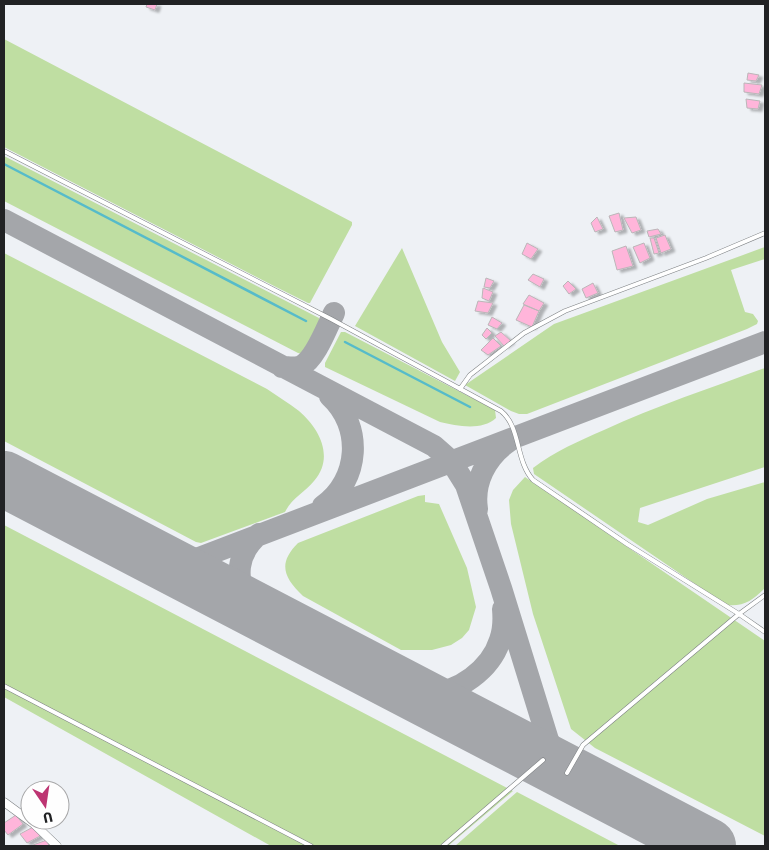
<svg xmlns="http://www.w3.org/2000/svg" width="769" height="850" font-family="'Fira Sans',sans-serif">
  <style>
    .green { fill: #bfdea2 }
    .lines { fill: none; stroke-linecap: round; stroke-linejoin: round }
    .stream { stroke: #56bbca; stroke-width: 2.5 }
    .taxiway { stroke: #a4a6aa; stroke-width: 22 }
    .runway { stroke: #a4a6aa; stroke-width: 56 }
    .building { fill: #ffb5da; stroke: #bbb6b8; filter: url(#shadow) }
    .service-casing { stroke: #7d8083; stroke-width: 5 }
    .minor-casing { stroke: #7d8083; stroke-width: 9 }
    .service { stroke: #fff; stroke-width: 4 }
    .minor { stroke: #fff; stroke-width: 8 }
  </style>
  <defs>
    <filter id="shadow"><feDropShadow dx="4" dy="2.5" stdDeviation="1" flood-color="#0004"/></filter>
  </defs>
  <rect width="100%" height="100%" fill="#eef1f5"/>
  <path class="green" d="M4,39L352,222V225L310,303H308L276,287L4,147Z
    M4,156L319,318C321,325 309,349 303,354L298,353L4,201Z
    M765,247V259L731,270L745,312L753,314L758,321L757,324L747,329L527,414H519L511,411L465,385L554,324Z
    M402,248L442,342L460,372L455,381L355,326Z
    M4,253L267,389C277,396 289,403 299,411C319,428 335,457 314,481C305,492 292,498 285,512L201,543L196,542L4,441Z
    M341,332H345L495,410L496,418C482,431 457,426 440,422L325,367V363Z
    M765,368V467L640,508L638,522L648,525L707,499L765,482V588C753,600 744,607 726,605L534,474L533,468C555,451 579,441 604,430C656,406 711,388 765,368Z
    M525,477L765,641V836L595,748L571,729L533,614L511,524L509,500L513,490Z
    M425,495V502L439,504L467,568L476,607L469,630L462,638L451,645L432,650H401L303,596C283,577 278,563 298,543L418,496Z
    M4,525L513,791L448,846H271L4,697Z
    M517,792L620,846H455Z"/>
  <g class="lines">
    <path class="stream" d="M4,164L306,321
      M345,342L470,407"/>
    <path class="taxiway" d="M4,220L434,446L451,461L466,485L501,588L548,740L557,758L567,773
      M282,367C288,367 295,369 301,366C315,360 327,327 334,313
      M323,506C360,480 363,426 330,396
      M477,509C473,483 486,457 508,442
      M154,558C173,563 180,563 199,558L765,342
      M245,605C237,576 235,555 259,534
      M404,688C411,689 419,692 427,693C458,694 491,669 500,640C504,629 504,620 503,609"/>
    <path class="runway" d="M4,479L708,846"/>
  </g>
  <path class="building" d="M147,4H157L155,10L146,7Z
    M748,73L759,75L756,81L747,80Z
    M744,83L762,85L759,94L744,92Z
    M746,99L760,101L758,109L747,108Z
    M619,213L623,230L615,232L609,216Z
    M597,217L603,229L595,232L591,223Z
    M636,217L641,230L632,233L624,218Z
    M658,229L661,234L649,237L647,231Z
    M665,235L671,249L661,253L656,238Z
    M650,238H654L659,253L654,254Z
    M527,243L538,249L531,259L522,254Z
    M644,243L650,258L640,263L633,247Z
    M626,246L633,266L617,270L612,251Z
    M533,274L544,279L540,287L528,280Z
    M486,278L494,281L490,288L484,287Z
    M568,281L576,289L569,294L563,286Z
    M593,283L598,293L586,298L582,289Z
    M483,288L493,292L489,301L482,298Z
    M529,295L544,303L539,311L523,304Z
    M478,301L493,303L488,313L475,311Z
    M524,305L539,311L532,327L516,320Z
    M492,317L502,323L497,329L488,325Z
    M487,328L492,333L486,339L482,335Z
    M501,332L511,341L504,346L495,336Z
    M493,338L501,346L488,355L481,350Z
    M16,815L23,824L8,835L4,830V823Z
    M35,826L40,836L27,843L20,834Z
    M47,840L49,846H33V845Z"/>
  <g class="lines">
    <g class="service-casing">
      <path id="service" d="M4,151L331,319L501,411C521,427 515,460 533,480L627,544L739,614L583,745L567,773
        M460,389L470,375L524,333L565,311L706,258L765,233
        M765,595L739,614L765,632
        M4,686L311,846
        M443,846L543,760"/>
    </g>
    <g class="minor-casing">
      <path id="minor" d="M4,802L34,824L57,846"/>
    </g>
    <use href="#service" class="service"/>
    <use href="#minor" class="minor"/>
  </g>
  <rect width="769" height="850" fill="none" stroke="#212224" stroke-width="10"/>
  <g transform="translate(45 805) rotate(167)"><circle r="24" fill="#fefefe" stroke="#a6a6a7"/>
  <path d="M0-4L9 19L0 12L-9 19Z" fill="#bd3472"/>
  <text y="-8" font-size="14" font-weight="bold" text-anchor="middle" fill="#212224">U</text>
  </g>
</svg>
